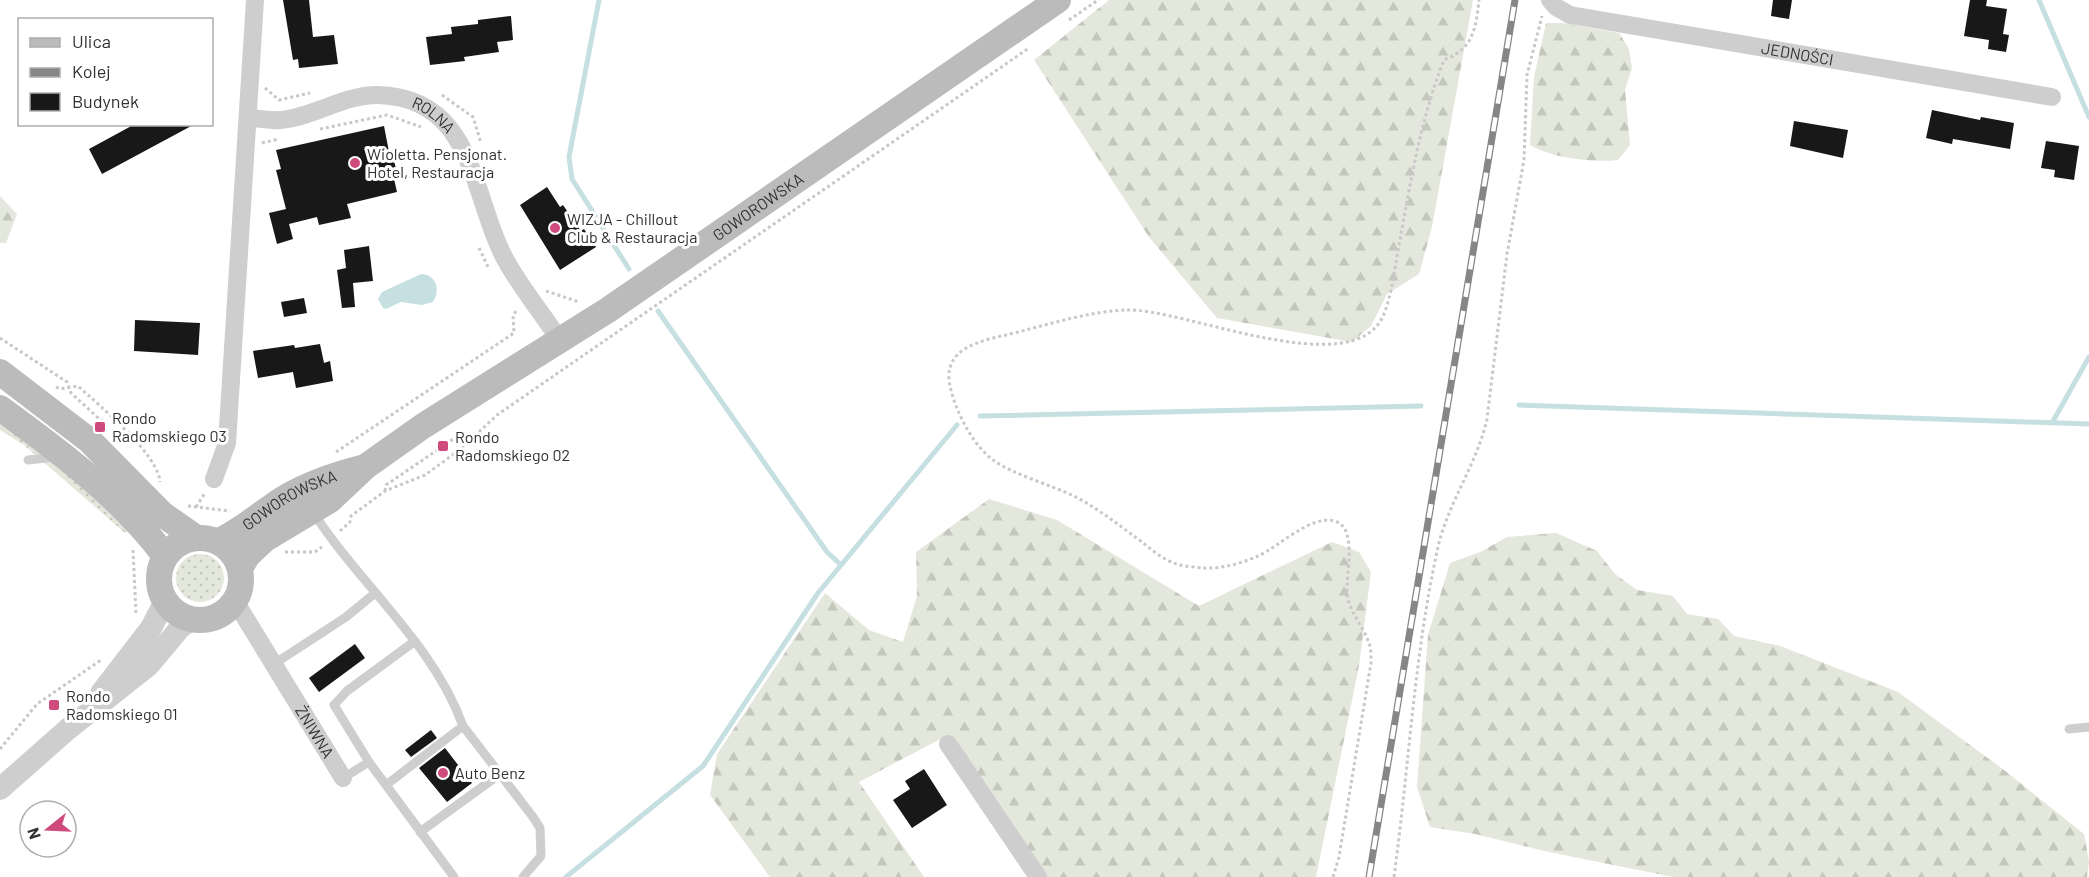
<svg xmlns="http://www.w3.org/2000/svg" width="2089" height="877" font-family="Barlow,sans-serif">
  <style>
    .grass { fill: url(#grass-dots) }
    .forest { fill: url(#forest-firs) }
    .water { fill: #c6dfe1 }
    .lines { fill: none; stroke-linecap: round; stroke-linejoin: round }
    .stream { stroke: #c6dfe1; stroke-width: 5 }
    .building { fill: #181818 }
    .path { stroke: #c8c8c8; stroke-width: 3; stroke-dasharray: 3 3; stroke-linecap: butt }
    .service { stroke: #cecece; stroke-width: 9 }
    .minor { stroke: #cecece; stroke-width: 18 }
    .tertiary { stroke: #cecece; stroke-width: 22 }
    .secondary { stroke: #bbb; stroke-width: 26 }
    .rail-casing { stroke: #868686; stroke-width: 7 }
    .rail { stroke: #fff; stroke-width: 4.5; stroke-dasharray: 14; stroke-linecap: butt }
    .poi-dot { fill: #d04b7d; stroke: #fff; stroke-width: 2 }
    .labels { text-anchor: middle; stroke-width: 6; stroke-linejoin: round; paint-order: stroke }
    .street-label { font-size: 16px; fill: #313131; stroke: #fff }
    .poi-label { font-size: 16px; fill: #313131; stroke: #fff; text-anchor: start }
  </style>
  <defs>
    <pattern id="grass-dots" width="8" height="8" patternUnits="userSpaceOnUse" patternTransform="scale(1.5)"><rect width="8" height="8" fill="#e4e7db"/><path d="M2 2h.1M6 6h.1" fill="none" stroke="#c4c7bc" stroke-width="1.8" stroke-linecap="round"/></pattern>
    <pattern id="forest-firs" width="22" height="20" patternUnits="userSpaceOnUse" patternTransform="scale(1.5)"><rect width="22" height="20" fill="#e4e7db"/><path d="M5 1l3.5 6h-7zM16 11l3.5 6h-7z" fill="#c4c7bc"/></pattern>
  </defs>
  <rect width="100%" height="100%" fill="#fff"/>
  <path class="grass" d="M0,423L27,440L132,529L125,533L24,445L0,430Z
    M176 578a24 24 0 1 1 48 0a24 24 0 1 1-48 0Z"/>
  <path class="forest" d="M1109,0H1473L1432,227L1419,274L1387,294L1371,326L1352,342L1217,318L1149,237L1034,60Z
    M1546,23H1563L1619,33L1629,49L1632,68L1625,90L1630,145L1618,160C1591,163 1553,158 1530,145L1534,77Z
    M0,196L17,214L6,243H0Z
    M989,499L1057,520L1199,606L1332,542L1359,552L1371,572L1359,666L1316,877H1046L948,735L859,782L924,877H770L710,795L717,754L825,593L869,630L903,642L917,596L916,552Z
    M1556,533L1597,551L1615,574L1637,590L1673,596L1687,614L1718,619L1734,636L1780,646L1898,692L2004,770L2084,834L2089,861L2087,877H1673L1549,852L1475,834L1430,827L1417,787L1428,635L1450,563L1480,552L1507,537Z"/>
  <path class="water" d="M421,274C436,274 441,290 433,302L422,305L401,302L386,309L383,308L378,299L382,292Z"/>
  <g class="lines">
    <path class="stream" d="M599,0L569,157L572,179L629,269
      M2039,0L2089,117
      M658,311L827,552L841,565
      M1519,405L2089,424
      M980,416L1421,406
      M2052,423L2089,357
      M566,877L703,766L818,593L957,425"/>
  </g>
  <path class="building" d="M283,0H309L313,37L334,35L338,64L299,68L298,59L293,60Z
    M1773,0H1792L1789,19L1771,16Z
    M1970,0H1987L1986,6L2007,9L2003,34L2009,35L2006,52L1988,49L1989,40L1964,36Z
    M511,16L513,40L497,42L499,52L464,57L465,61L430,65L426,37L452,34L451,27L478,24V20Z
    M1932,110L1980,120L1981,117L2014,123L2010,149L1953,139L1952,144L1926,138Z
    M1794,121L1848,130L1843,158L1790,146Z
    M135,124H195L102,174L89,149Z
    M384,126L390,157L393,156L396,169L392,170L397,192L347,204L351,218L319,225L317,217L289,224L293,239L277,244L269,213L286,209L276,170L281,169L276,150Z
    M2046,141L2079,146L2074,180L2054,177L2055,170L2041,168Z
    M547,187L560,207L563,205L581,231L584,229L596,247L560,270L520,205Z
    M369,246L373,281L353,283L355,307L342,308L337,270L346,268L344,250Z
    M304,298L307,313L284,317L281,302Z
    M135,320L200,323L198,355L134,351Z
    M320,344L324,363L330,361L333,381L296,388L293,372L258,378L253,351L294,345L295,348Z
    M355,644L365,658L319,692L309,678Z
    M431,730L437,738L411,757L405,750Z
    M445,748L472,783L447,802L419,768Z
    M924,769L947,805L912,828L893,800L910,789L905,781Z"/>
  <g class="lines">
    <path class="path" d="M1069,20L1098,0
      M265,88L279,100L310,93
      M442,95L473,117L481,143
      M320,129L387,115L421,127
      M262,143L279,139
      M479,248L489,269
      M546,291L579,302
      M0,338L67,382L71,393L106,425
      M56,387L60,389L78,386C100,406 158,454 160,482
      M336,452L514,333L513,316L517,309
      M385,491L386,485L452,440L477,433
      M188,506L230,511
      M196,507L205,493
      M340,531L350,522L351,516L385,491L425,475L461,449L497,415L1029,48
      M133,550L136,613
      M285,552H315L322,547
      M0,749L37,704L101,660
      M1333,877L1339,857L1371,663C1371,656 1371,649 1369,643C1363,626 1348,610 1347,593C1346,575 1357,530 1337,522C1313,512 1279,547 1258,556C1242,563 1222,569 1204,568C1196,567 1185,567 1177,564C1165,561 1152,550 1142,542C1120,526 1099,509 1074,496C1051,485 1012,474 993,460C973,445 957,414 951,390C941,354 969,344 997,337C1039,328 1082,312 1125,310C1182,307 1355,386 1384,314C1393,291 1395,264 1400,240C1411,179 1421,118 1444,60C1473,49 1476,29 1479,0
      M1394,877C1409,767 1414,655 1438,547C1448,503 1477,464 1487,419L1507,254L1524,160L1527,75L1542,16"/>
    <path class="service" d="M28,460L55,457
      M313,512C360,585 433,643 463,726L386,785
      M415,641L347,691L334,705L369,762L454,877
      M274,664L346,617L374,594
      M463,726L533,817L540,828L541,856L523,877
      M2069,729L2089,727
      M343,778L369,762
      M420,832L500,774"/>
    <g class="minor">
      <path id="s1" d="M1550,0L1556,7L1570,15L2052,97"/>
      <path id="s2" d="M248,118C259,118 270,121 280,120C314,117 343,95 377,95C472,97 471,189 502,253C517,284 542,312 560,341"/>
      <path d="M214,479L227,443L255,0"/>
      <path id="s3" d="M235,601L343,778"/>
      <path d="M948,744L1038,877"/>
    </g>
    <path class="tertiary" d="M101,693L151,628L165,601
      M0,789L68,729L149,665L180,628L192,619"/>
    <g class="secondary">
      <path d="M0,372L90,441L162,514L195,537"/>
      <path d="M0,408C59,451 121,497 165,556"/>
      <circle cx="200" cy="579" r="41"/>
      <path id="s4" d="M219,541C243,530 263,511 286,497C310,483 334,475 361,468"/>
      <path id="s5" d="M240,568L248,555L265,539L330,500L365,467L423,426L608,310L1058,0"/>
    </g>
    <g class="rail-casing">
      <path id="rail" d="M1369,877L1515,0"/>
    </g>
    <use href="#rail" class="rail"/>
  </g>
  <g class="poi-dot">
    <circle cx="355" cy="163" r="6"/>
    <circle cx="555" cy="228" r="6"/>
    <rect x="94" y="421" width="12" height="12" rx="3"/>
    <rect x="437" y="440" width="12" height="12" rx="3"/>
    <rect x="48" y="699" width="12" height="12" rx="3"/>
    <circle cx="443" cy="773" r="6"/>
  </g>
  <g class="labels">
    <g class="street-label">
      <text dy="6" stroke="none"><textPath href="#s1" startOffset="256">JEDNOŚCI</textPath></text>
      <text dy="6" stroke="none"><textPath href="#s2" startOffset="194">ROLNA</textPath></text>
      <text dy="6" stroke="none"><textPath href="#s5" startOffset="634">GOWOROWSKA</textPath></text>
      <text dy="6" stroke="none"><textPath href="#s4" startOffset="82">GOWOROWSKA</textPath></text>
      <text dy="6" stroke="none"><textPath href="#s3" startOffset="153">ŻNIWNA</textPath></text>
    </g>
    <g class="poi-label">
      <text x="367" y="160">Wioletta. Pensjonat.<tspan x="367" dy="18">Hotel, Restauracja</tspan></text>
      <text x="567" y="225">WIZJA - Chillout<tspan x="567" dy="18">Club &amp; Restauracja</tspan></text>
      <text x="112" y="424">Rondo<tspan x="112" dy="18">Radomskiego 03</tspan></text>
      <text x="455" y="443">Rondo<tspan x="455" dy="18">Radomskiego 02</tspan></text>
      <text x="66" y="702">Rondo<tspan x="66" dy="18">Radomskiego 01</tspan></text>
      <text x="455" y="779">Auto Benz</text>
    </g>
  </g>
  <rect x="18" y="18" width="195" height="108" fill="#ffffff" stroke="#adadad" stroke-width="1.5"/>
  <rect x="30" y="38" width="30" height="9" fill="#bbbbbb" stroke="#adadad" stroke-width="1.5"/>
  <text x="72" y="48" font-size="18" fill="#313131">Ulica</text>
  <rect x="30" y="68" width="30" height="9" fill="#868686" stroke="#adadad" stroke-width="1.5"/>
  <text x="72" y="78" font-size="18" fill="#313131">Kolej</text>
  <rect x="30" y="93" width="30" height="18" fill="#181818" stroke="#adadad" stroke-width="1.5"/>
  <text x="72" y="108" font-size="18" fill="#313131">Budynek</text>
  <g transform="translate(48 829) rotate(252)"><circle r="28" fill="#ffffff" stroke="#adadad" stroke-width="1.5"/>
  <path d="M0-4.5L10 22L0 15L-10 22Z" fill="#d04b7d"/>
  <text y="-9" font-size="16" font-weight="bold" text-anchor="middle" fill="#313131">N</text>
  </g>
</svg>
